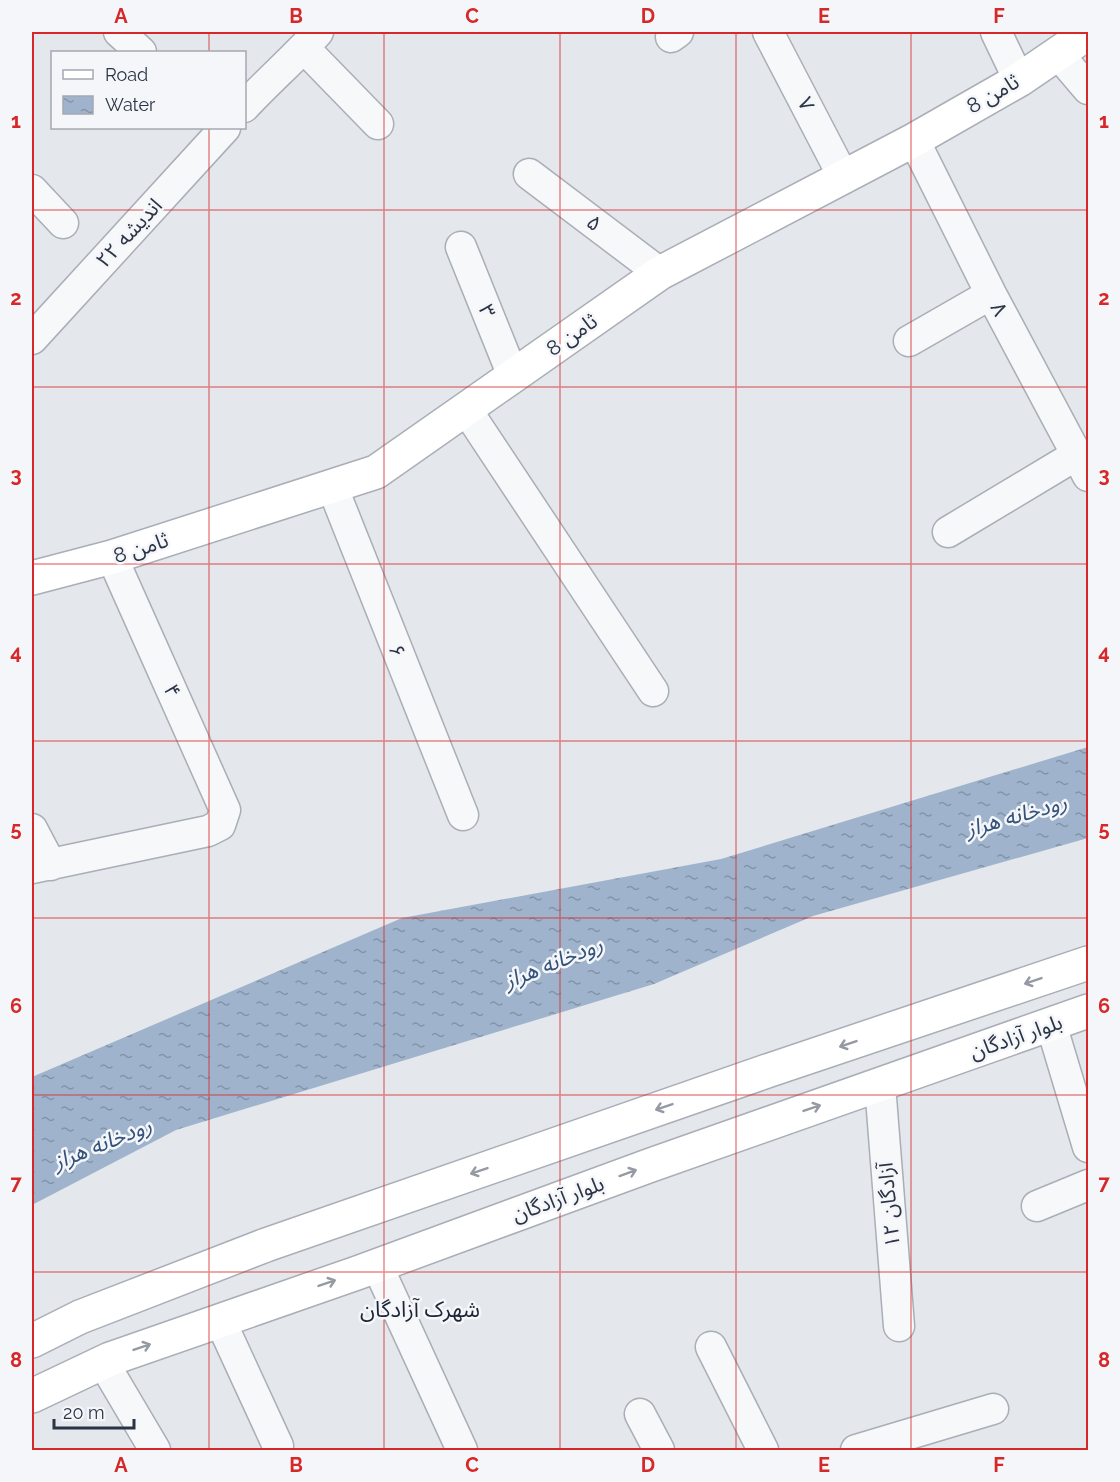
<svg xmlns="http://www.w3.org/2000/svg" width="1120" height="1482" font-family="Raleway,'Noto Sans Arabic',sans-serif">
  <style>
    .water { fill: url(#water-ripples) }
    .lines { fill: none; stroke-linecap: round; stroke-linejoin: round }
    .street-casing { stroke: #a9aeb7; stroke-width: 33 }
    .secondary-casing { stroke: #a9aeb7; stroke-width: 36 }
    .street { stroke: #f7f8fa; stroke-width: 30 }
    .secondary { stroke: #fff; stroke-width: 33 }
    .oneway { stroke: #959aa2 }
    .grid { fill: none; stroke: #d62828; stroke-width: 1.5; stroke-opacity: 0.55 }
    .labels { text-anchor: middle; stroke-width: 5; stroke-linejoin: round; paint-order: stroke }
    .street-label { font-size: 21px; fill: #2b3445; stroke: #f4f6f9 }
    .water-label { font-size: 22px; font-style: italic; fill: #34527a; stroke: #f4f6f9 }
    .neighbourhood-label { font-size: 22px; fill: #1d2536; stroke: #f4f6f9 }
    .neatline { fill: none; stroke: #d62828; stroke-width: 2 }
    .grid-label { font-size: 20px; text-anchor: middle; font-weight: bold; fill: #d62828 }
  </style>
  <defs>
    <pattern id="water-ripples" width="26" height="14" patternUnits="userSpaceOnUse" patternTransform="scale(1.5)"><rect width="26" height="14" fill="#9fb4cc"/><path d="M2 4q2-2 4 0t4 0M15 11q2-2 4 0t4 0" fill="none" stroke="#8293a7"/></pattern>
  </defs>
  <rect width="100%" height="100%" fill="#e4e7ec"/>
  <path class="water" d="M1088,747V838L813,916L654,984L176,1130L32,1205V1077L402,918L721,859Z"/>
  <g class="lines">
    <g class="street-casing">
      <path id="street" d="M119,32L141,52
        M768,32L844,178
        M996,32L1019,80
        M671,37L678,32
        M304,48L378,124
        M1059,55L1088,89
        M244,107C268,81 295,58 318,32
        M914,140L991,294L1088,476
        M529,174L660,273
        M32,190L63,223
        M461,247L513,376
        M32,339L225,128
        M909,341L991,294
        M466,409L653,691
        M332,486L463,815
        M948,532L1078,454
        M32,829L51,865
        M32,868L208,831L220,825L225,810L112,557
        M1051,1024L1088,1147
        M880,1085L899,1326
        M1037,1206L1088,1185
        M377,1265L462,1450
        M220,1320L278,1446
        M711,1347L763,1450
        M103,1362L155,1450
        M640,1414L659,1450
        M856,1450L993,1409"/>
    </g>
    <g class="secondary-casing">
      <path id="secondary" d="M32,578L112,557L376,472L660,273L914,140L1019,80L1088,33
        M32,1341L80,1317L266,1245L770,1070L1088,963
        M32,1396L110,1359L357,1273L651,1165L1088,1011"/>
    </g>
    <use href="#street" class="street"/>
    <use href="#secondary" class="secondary"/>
  </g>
  <defs><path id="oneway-shaft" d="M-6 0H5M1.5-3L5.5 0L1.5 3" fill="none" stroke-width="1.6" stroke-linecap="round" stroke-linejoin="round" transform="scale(1.5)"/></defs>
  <g class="oneway">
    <use href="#oneway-shaft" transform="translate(1033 981) rotate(161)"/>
    <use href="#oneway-shaft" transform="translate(848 1044) rotate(161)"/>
    <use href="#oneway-shaft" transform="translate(664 1107) rotate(161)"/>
    <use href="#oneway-shaft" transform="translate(812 1108) rotate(-19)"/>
    <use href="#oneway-shaft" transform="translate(479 1171) rotate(161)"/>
    <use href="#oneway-shaft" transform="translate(628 1173) rotate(-20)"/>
    <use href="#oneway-shaft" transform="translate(327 1283) rotate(-19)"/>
    <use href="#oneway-shaft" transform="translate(142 1347) rotate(-19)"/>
  </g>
  <path class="grid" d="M209,32V52M384,32V1450M560,32V1450M736,32V1450M911,32V1450M209,128V1450M32,210H1088M32,387H1088M32,564H1088M32,741H1088M32,918H1088M32,1095H1088M32,1272H1088"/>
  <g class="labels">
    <g class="street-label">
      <text transform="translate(993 94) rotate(-30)" y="7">ثامن 8</text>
      <text transform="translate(806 104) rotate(63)" y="7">۷</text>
      <text transform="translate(594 223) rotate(37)" y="7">۵</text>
      <text transform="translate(129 233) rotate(-47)" y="7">اندیشه ۲۲</text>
      <text transform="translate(999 309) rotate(62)" y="7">۸</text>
      <text transform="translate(487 311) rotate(68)" y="7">۳</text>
      <text transform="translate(572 335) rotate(-35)" y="7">ثامن 8</text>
      <text transform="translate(141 548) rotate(-18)" y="7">ثامن 8</text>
      <text transform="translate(397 651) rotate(68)" y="7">۶</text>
      <text transform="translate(172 691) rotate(66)" y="7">۴</text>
      <text transform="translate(1016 1037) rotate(-19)" y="7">بلوار آزادگان</text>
      <text transform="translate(558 1199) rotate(-20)" y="7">بلوار آزادگان</text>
      <text transform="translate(889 1205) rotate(-95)" y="7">آزادگان ۱۲</text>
    </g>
    <g class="water-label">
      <text transform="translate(1016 815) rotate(-16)" y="8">رودخانه هراز</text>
      <text transform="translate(553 962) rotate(-22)" y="8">رودخانه هراز</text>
      <text transform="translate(102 1143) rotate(-22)" y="8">رودخانه هراز</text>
    </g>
    <g class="neighbourhood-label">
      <text x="420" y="1317">شهرک آزادگان</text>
    </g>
  </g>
  <rect width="1120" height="1482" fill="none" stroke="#f4f6f9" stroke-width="66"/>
  <rect x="51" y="51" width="195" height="78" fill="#f4f6f9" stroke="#a4a8b1" stroke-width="1.5"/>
  <rect x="63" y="70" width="30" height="9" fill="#ffffff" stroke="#a4a8b1" stroke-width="1.5"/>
  <text x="105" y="81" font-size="18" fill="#2b3445">Road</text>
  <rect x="63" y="96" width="30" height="18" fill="url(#water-ripples)" stroke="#a4a8b1" stroke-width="1.5"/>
  <text x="105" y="111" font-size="18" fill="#2b3445">Water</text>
  <path d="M54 1419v9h80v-9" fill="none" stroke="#2b3445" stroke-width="3"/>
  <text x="63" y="1419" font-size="18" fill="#2b3445" stroke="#f4f6f9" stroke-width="4.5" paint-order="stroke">20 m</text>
  <rect x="33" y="33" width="1054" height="1416" class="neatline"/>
  <g class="grid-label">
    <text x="121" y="23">A</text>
    <text x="296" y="23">B</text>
    <text x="472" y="23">C</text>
    <text x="648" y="23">D</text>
    <text x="824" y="23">E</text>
    <text x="999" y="23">F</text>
    <text x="16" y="128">1</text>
    <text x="1104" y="128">1</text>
    <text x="16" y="305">2</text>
    <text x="1104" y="305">2</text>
    <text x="16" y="482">3</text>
    <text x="1104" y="482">3</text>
    <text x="16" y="659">4</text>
    <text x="1104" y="659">4</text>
    <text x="16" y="836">5</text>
    <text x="1104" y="836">5</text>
    <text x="16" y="1013">6</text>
    <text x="1104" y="1013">6</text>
    <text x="16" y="1190">7</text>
    <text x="1104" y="1190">7</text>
    <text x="16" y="1367">8</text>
    <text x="1104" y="1367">8</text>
    <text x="121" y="1472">A</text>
    <text x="296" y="1472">B</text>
    <text x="472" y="1472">C</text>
    <text x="648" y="1472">D</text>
    <text x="824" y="1472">E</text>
    <text x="999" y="1472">F</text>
  </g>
</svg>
